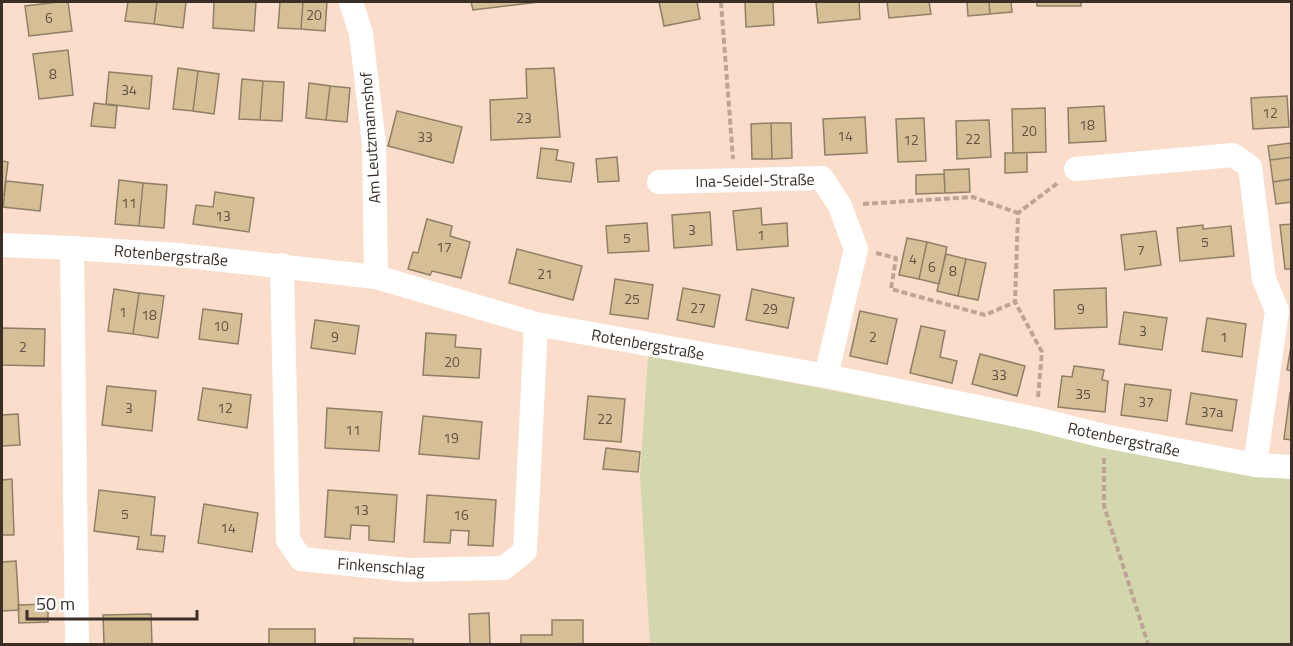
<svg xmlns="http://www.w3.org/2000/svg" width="1293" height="646" font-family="'Titillium Web',sans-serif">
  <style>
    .green { fill: #d4d7ad }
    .building { fill: #d6bf96; stroke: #8e7f65; stroke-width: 1.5 }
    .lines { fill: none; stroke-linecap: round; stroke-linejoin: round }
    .path { stroke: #bda596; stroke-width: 4; stroke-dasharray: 6 3; stroke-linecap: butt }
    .street { stroke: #fff; stroke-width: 24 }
    .labels { text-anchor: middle; stroke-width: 5; stroke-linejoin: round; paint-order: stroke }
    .number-label { font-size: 14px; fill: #615243 }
    .street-label { font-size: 16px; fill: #3a2e27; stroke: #fff }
  </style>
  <rect width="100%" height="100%" fill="#fbddcb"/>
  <path class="green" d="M648,355L1271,475H1291V644H650L640,476Z"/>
  <path class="building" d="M58,2H68L72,31L29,36L25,6Z
    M128,2H157L154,24L125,21Z
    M157,2H186L183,28L154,24Z
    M214,2H256L254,31L213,28Z
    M280,2H303L301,29L278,28Z
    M303,2H327L325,31L301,29Z
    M471,2H539L473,10Z
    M659,2H697L700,19L664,26Z
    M745,2H773L774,25L746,27Z
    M816,2H859L860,19L818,23Z
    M887,2H929L931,14L889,18Z
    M967,2H989L990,14L968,16Z
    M989,2H1011L1012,12L990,14Z
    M1037,2H1081V6H1037Z
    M68,50L73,95L39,99L33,54Z
    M178,68L198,71L193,111L173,109Z
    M554,68L560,137L491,140L490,100L527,98L526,69Z
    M198,71L219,74L214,114L193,111Z
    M109,72L152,76L149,109L106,104Z
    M242,79L263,81L260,120L239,119Z
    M263,81L284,82L282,121L260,120Z
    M309,83L330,86L326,120L306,118Z
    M330,86L350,88L347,122L326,120Z
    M1287,96L1289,127L1253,129L1251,98Z
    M94,103L117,106L115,128L91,126Z
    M1104,106L1106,141L1069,143L1068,108Z
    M1045,108L1046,152L1013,153L1012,109Z
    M397,111L462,127L453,163L388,146Z
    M865,117L867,153L825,155L823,119Z
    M924,118L926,161L898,162L896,119Z
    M989,120L991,157L957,159L956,121Z
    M771,123H791L792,158L772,159Z
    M771,123L772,159H752L751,124Z
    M1290,143L1292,157L1270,160L1268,146Z
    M541,148L558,150L556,160L574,163L571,182L537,178Z
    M1005,153H1027V172L1005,173Z
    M617,157L619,181L598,182L596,159Z
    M1292,157V179L1273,182L1270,160Z
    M2,161L8,162L4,195H2Z
    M969,169L970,192L945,193L944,170Z
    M944,174L945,193L916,194V175Z
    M1292,179V202L1276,204L1273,182Z
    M119,180L143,183L139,226L115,224Z
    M6,181L43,185L40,211L3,207Z
    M143,183L167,185L164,228L139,226Z
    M215,192L254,198L249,232L193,224L196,205L213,207Z
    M761,208L762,225L787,223L788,246L737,250L733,211Z
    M710,212L712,245L674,248L672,215Z
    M427,219L452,226L450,236L470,242L461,278L432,271L430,275L408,269L413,252L418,253Z
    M647,223L649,251L608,253L606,226Z
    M1292,224V269H1285L1280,225Z
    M1203,225V229L1231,226L1234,256L1180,261L1177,228Z
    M1156,231L1161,265L1125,270L1121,235Z
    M907,238L927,242L919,279L899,275Z
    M927,242L947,247L939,284L919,279Z
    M517,249L582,266L573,300L509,283Z
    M946,254L966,259L958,296L937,291Z
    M966,259L986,263L978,300L958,296Z
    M615,279L653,285L648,319L610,314Z
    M683,288L720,295L714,327L677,320Z
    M1106,288L1107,327L1055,329L1054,290Z
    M114,289L139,293L133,334L108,331Z
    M752,289L794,298L788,328L746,320Z
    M139,293L164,296L158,338L133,334Z
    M203,309L242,314L238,344L199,339Z
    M860,311L897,319L887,364L850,356Z
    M1124,312L1167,318L1162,350L1119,344Z
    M1207,318L1246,324L1242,357L1202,351Z
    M315,320L359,326L355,354L311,348Z
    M921,326L945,331L940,357L957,361L952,383L910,373Z
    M2,328L45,329L44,366L2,365Z
    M426,333L456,335L455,347L481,349L479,378L423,375Z
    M1292,340V371L1287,370Z
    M980,354L1025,366L1017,396L972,384Z
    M1074,366L1104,370L1102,380L1108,381L1105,412L1058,407L1062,376L1072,377Z
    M1125,384L1171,390L1167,421L1121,415Z
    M107,386L156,391L152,431L102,425Z
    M203,388L251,395L247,428L198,420Z
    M1191,393L1237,400L1232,431L1186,424Z
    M1290,393H1292V440L1284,439Z
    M588,396L625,399L621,442L584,439Z
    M327,408L382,412L379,451L325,448Z
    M18,414L20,445L2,446V415Z
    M423,416L482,422L479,459L419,454Z
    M606,448L640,452L638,472L603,469Z
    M12,479L14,535H2V480Z
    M99,490L155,497L151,535L165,536L163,552L137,549L139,537L94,531Z
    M328,490L397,495L394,542L369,540V526L351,525L350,539L325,537Z
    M427,495L496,500L493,546L468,545L469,531L451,530L450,543L424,542Z
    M204,504L258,513L252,552L198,543Z
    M16,561L19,610L2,611V562Z
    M48,604V622L19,623L18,605Z
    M489,613L490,644H470L469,614Z
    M151,614L152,644H104L103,615Z
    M552,620H583V644H521V635H552Z
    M269,629H315V644H269Z
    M354,638L413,639V644H354Z"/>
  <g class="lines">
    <path class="path" d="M721,2L733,159
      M863,204L973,197L1018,213
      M876,253L896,258L891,289L985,315L1015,302
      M1038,397L1042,352L1015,302L1018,213L1059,182
      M1104,458V506L1148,644"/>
    <path class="street" d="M351,2L361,34L374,144L376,277
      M1076,169L1233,155L1250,167L1264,279L1277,311L1255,465
      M659,182L822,178L840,206L856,249L826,376
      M2,245L72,248L178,255L376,277L536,324L826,376L1036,419L1104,436L1255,465L1292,467
      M72,248L77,644
      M282,265L288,540L301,559L408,570L504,568L525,551L536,324"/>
  </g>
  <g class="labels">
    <g class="number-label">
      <text x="314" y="20">20</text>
      <text x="49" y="23">6</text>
      <text x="53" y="79">8</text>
      <text x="129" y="95">34</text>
      <text x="1270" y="118">12</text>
      <text x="524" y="123">23</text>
      <text x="1087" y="130">18</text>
      <text x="1029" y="136">20</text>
      <text x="845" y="141">14</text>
      <text x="425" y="142">33</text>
      <text x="973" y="144">22</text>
      <text x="911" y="145">12</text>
      <text x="129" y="208">11</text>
      <text x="223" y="221">13</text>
      <text x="692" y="235">3</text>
      <text x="761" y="240">1</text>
      <text x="627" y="243">5</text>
      <text x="1205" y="247">5</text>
      <text x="444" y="252">17</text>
      <text x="1141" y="255">7</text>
      <text x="913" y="264">4</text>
      <text x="932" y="272">6</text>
      <text x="953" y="276">8</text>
      <text x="545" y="279">21</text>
      <text x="632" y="304">25</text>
      <text x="698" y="313">27</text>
      <text x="770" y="314">29</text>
      <text x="1081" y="314">9</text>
      <text x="123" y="317">1</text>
      <text x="149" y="320">18</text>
      <text x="221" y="331">10</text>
      <text x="1143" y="336">3</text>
      <text x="335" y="342">9</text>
      <text x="873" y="342">2</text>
      <text x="1224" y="342">1</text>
      <text x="23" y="352">2</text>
      <text x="452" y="367">20</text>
      <text x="999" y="380">33</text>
      <text x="1083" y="399">35</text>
      <text x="1146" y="407">37</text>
      <text x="129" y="413">3</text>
      <text x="225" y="413">12</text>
      <text x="1212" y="417">37a</text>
      <text x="605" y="424">22</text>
      <text x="353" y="435">11</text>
      <text x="451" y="443">19</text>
      <text x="361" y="515">13</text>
      <text x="125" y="519">5</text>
      <text x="461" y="520">16</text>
      <text x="228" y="533">14</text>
    </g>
    <g class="street-label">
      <text transform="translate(370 138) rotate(-94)" y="6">Am Leutzmannshof</text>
      <text transform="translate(755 180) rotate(-1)" y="6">Ina-Seidel-Straße</text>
      <text transform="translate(171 255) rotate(5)" y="6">Rotenbergstraße</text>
      <text transform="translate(648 344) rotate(10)" y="6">Rotenbergstraße</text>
      <text transform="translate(1124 439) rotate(12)" y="6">Rotenbergstraße</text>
      <text transform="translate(381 566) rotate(4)" y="6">Finkenschlag</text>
    </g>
  </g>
  <rect width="1293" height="646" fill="none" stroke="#3a2e27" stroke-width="6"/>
  <path d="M27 610v9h170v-9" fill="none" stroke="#3a2e27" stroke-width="3"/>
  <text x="36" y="610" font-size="18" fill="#3a2e27" stroke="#ffffff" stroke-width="4.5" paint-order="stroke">50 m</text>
</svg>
